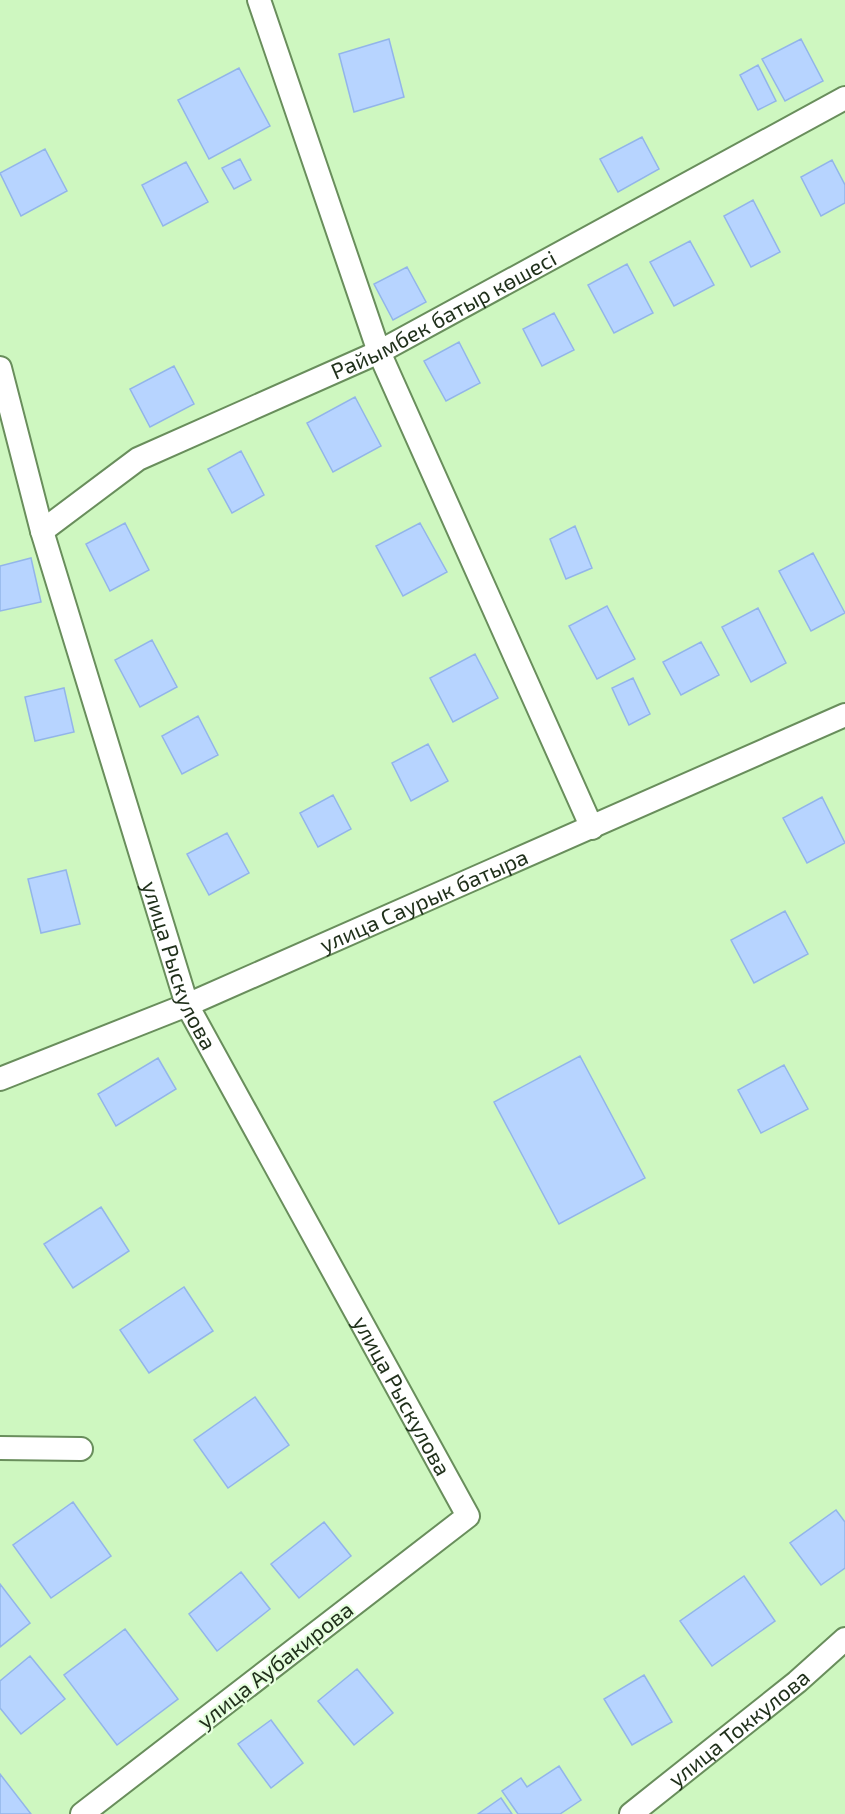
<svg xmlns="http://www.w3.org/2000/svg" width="845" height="1814" font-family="'Exo 2',sans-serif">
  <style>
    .building { fill: #b7d4ff; stroke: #92b5e9; stroke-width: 1.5 }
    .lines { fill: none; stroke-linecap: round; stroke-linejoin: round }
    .minor-casing { stroke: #698e5c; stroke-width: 26 }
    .minor { stroke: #fff; stroke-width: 22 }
    .labels { text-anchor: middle; stroke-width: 4.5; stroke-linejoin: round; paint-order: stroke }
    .street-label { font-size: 22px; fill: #1f2f1a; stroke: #e6ffde }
  </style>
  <rect width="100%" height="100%" fill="#cef7c0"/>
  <path class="building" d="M389,39L404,97L354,112L339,54Z
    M801,39L823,81L785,101L762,59Z
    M758,65L776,101L758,110L740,75Z
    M239,68L270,126L209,159L178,100Z
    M642,137L659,169L618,192L600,159Z
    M45,149L67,191L21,216L0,173Z
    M240,159L251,180L234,189L222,168Z
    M832,160L845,185V203L821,216L801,177Z
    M186,162L208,202L163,226L142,185Z
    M753,200L780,252L751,267L724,216Z
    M690,241L714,285L674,306L650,262Z
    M627,264L653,313L614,333L588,285Z
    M407,267L426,302L393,320L374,284Z
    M554,313L574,350L542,366L523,329Z
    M459,342L480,383L446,401L424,361Z
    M174,366L194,404L150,427L130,389Z
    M355,397L381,446L333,472L307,423Z
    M241,451L264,495L232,513L208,469Z
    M125,523L149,570L110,591L86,544Z
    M420,523L447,572L403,596L376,546Z
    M575,526L592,568L566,579L550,539Z
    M813,553L845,613L811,631L779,571Z
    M31,558L41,602L0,611V566Z
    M607,606L635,659L597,679L569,626Z
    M758,608L786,663L751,682L722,627Z
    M152,640L177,687L140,707L115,660Z
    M701,642L719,675L681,695L663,662Z
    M475,654L498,698L453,722L430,678Z
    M633,678L650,714L629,725L612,688Z
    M64,688L74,732L35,741L25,697Z
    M198,716L218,755L182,774L162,736Z
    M428,744L448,781L411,801L392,763Z
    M333,795L351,829L318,847L300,813Z
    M822,797L845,843L807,863L783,818Z
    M227,833L249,873L209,895L187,854Z
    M66,870L80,924L41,933L28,879Z
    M785,911L808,954L754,983L731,940Z
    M580,1056L645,1178L559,1224L494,1102Z
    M158,1058L176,1089L116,1126L98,1094Z
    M784,1065L808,1109L761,1133L738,1090Z
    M101,1207L129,1251L73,1288L44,1244Z
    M184,1287L213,1331L149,1373L120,1330Z
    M255,1397L289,1445L228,1488L194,1440Z
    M73,1502L111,1556L51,1598L13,1545Z
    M836,1510L845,1522V1568L821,1585L790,1543Z
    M324,1522L351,1556L299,1598L271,1564Z
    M241,1572L270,1609L217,1651L189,1614Z
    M744,1576L775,1621L712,1666L680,1621Z
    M0,1584L30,1623L0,1647Z
    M125,1629L178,1699L117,1745L64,1675Z
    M30,1656L65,1699L21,1734L0,1708V1681Z
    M357,1669L393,1713L354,1745L318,1701Z
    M644,1675L672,1722L632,1745L604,1699Z
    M271,1720L303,1763L271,1788L238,1744Z
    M559,1766L581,1800L560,1814H518L502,1791L521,1778L527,1787Z
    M0,1774L31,1814H0Z
    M501,1798L512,1814H478Z"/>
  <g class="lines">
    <g class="minor-casing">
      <g id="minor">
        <path d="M259,0L379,352L592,828"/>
        <path id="s1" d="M0,368L42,531L187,1005L468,1516L82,1814"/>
        <path id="s2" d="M42,531L138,459L379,352L845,98"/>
        <path id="s3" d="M0,1079L187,1005L845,715"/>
        <path d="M0,1448L81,1449"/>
        <path id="s4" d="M631,1814L797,1682L845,1639"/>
      </g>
    </g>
    <use href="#minor" class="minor"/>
  </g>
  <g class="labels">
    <g class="street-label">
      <text dy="8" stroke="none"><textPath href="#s2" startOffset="458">Райымбек батыр көшесі</textPath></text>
      <text dy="8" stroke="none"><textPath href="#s3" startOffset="460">улица Саурык батыра</textPath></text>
      <text dy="8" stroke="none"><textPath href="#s1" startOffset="624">улица Рыскулова</textPath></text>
      <text dy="8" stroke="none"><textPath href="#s1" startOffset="1110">улица Рыскулова</textPath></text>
      <text transform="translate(275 1665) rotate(-38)" y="8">улица Аубакирова</text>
      <text dy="8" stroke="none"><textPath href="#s4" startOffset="138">улица Токкулова</textPath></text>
    </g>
  </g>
</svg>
